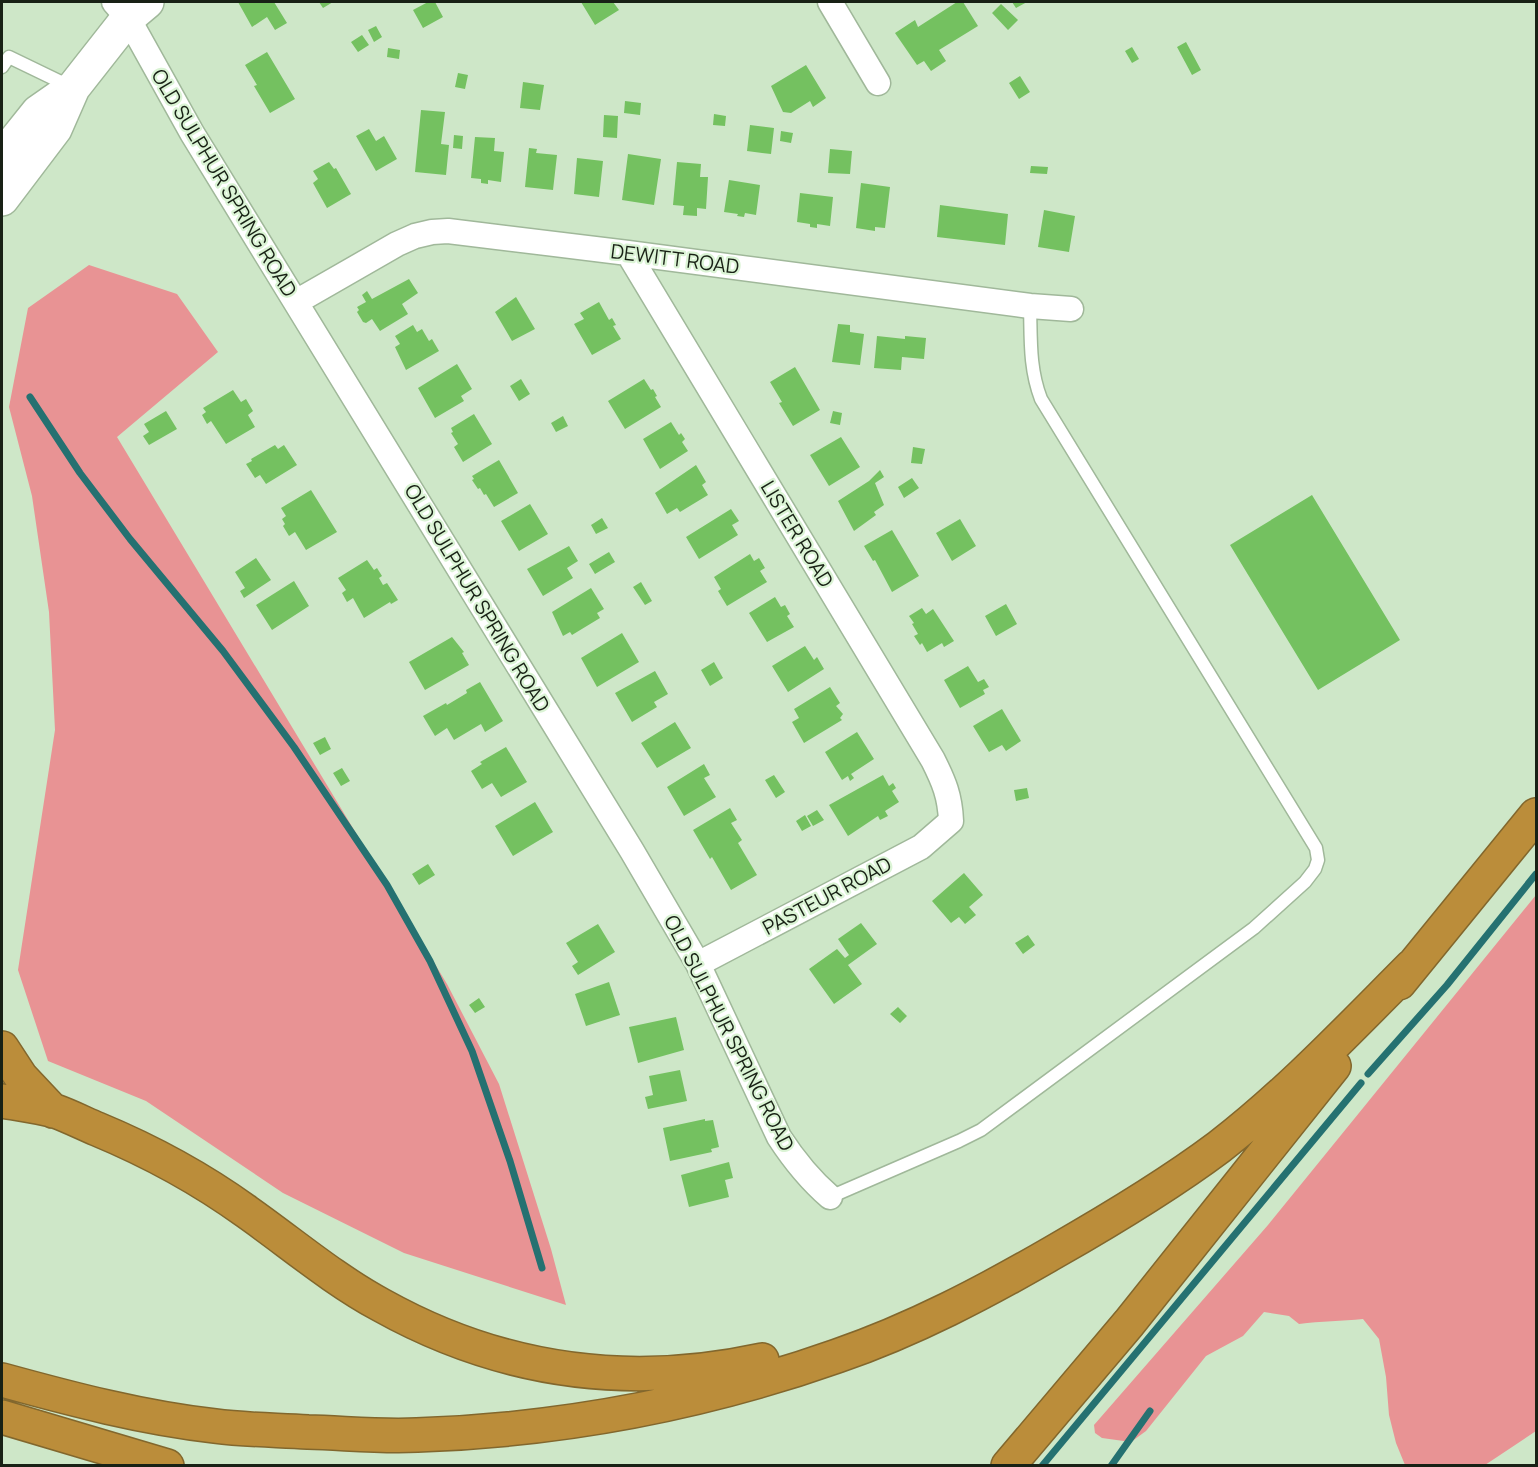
<svg xmlns="http://www.w3.org/2000/svg" width="1538" height="1467" font-family="Manrope,sans-serif">
  <style>
    .green { fill: #e89394 }
    .lines { fill: none; stroke-linecap: round; stroke-linejoin: round }
    .stream { stroke: #257171; stroke-width: 7 }
    .building { fill: #74c160 }
    .lane-casing { stroke: #a0b89a; stroke-width: 15 }
    .street-casing { stroke: #a0b89a; stroke-width: 27 }
    .secondary-casing { stroke: #a0b89a; stroke-width: 36 }
    .highway-casing { stroke: #82672d; stroke-width: 36 }
    .lane { stroke: #fff; stroke-width: 12 }
    .street { stroke: #fff; stroke-width: 24 }
    .secondary { stroke: #fff; stroke-width: 33 }
    .highway { stroke: #bb8d3a; stroke-width: 33 }
    .labels { text-anchor: middle; stroke-width: 4.5; stroke-linejoin: round; paint-order: stroke }
    .street-label { font-size: 20px; fill: #182115; stroke: #dbf4d5 }
  </style>
  <rect width="100%" height="100%" fill="#cee7c8"/>
  <path class="green" d="M89,265L177,294L218,352L117,437L447,984L499,1084L551,1249L566,1305L404,1253L283,1193L146,1101L48,1061L18,970L55,730L49,612L32,496L9,407L28,308Z
    M1536,895V1431L1485,1465H1405L1396,1443L1389,1415L1386,1377L1379,1339L1363,1319C1342,1321 1321,1321 1299,1324L1289,1316L1264,1312L1243,1336L1206,1356L1146,1431L1131,1442L1102,1438L1095,1433L1094,1425L1268,1225Z"/>
  <g class="lines">
    <path class="stream" d="M30,397L80,473L130,539L223,651L294,747L387,885L430,961L472,1051L510,1161L542,1268
      M1368,1074L1447,985L1536,874
      M1042,1466L1361,1083
      M1111,1466L1150,1411"/>
  </g>
  <path class="building" d="M238,2H274L287,23L275,30L267,17L252,27Z
    M319,2H333L323,8Z
    M428,2H435L443,17L423,28L413,10Z
    M581,2H613L619,10L595,25Z
    M957,2H963L978,26L939,50L946,61L931,71L924,61L917,65L895,33L915,20L918,27Z
    M1012,2H1027L1016,8Z
    M1001,4L1018,20L1008,30L992,13Z
    M376,26L382,37L374,42L368,30Z
    M362,35L369,45L358,52L351,42Z
    M1186,42L1201,70L1192,75L1177,47Z
    M1132,47L1139,59L1132,63L1125,51Z
    M388,48L400,50L399,59L387,57Z
    M267,52L295,99L270,113L254,86L257,85L245,65Z
    M806,65L826,98L813,107L810,101L791,113L783,112L771,86Z
    M458,73L468,75L465,89L455,87Z
    M1020,76L1030,92L1019,99L1009,83Z
    M523,82L544,85L540,110L520,108Z
    M625,101L641,103L640,115L624,113Z
    M421,110L445,112L441,144L449,145L446,175L415,172Z
    M714,114L726,116L725,126L713,125Z
    M604,115L618,116L617,138L603,137Z
    M750,125L774,128L771,154L747,151Z
    M369,129L376,141L384,136L397,159L376,171L356,136Z
    M781,131L793,133L791,143L780,141Z
    M454,135L463,136L462,149L453,148Z
    M475,137L495,138L494,151L504,152L501,182L488,180V184L481,183V179L471,178Z
    M529,148L537,149L536,153L557,155L553,190L525,187Z
    M830,149L852,151L850,174L828,173Z
    M628,154L661,159L654,205L622,200Z
    M577,158L603,161L599,197L574,194Z
    M329,162L334,169L336,168L351,194L327,208L313,183L318,179L313,171Z
    M677,162L701,164L700,177H708L706,209L697,208V216L683,215L684,206L673,205Z
    M1031,166L1048,167L1047,174L1030,173Z
    M729,180L760,185L756,215L745,213L744,217L737,216L738,214L724,212Z
    M861,183L890,187L885,228L875,227V231L856,228Z
    M800,193L833,197L830,226L817,224V228L810,227V224L797,222Z
    M940,205L1008,214L1005,245L937,237Z
    M1044,210L1075,216L1069,252L1038,247Z
    M409,279L418,293L402,304L408,314L380,331L372,319L366,323L363,322L357,312L359,310L357,307L366,302L362,295L367,291L372,299Z
    M516,297L535,329L512,341L495,312Z
    M599,302L609,320L612,318L616,325L613,326L621,339L592,355L574,324L584,319L580,313Z
    M838,324L850,325V332L864,334L860,365L832,362Z
    M413,325L417,332L422,329L429,341L432,339L439,351L406,370L395,347L400,344L395,336Z
    M877,336L905,339V336L926,338L924,359L902,357L901,370L874,368Z
    M457,364L472,389L461,396L464,401L435,418L418,388Z
    M795,367L820,410L793,426L779,403L782,402L770,382Z
    M521,379L530,394L519,401L510,386Z
    M644,379L651,390L653,389L657,396L655,397L661,407L625,429L608,401Z
    M233,390L241,402L246,399L253,411L248,415L255,427L226,444L211,421L207,424L202,415L206,412L203,408Z
    M166,411L177,429L149,445L143,436L149,432L144,424Z
    M833,411L842,413L840,425L830,423Z
    M474,414L492,444L463,462L454,447L458,444L451,433L453,432L451,428Z
    M563,416L568,426L556,432L551,423Z
    M671,422L679,435L681,433L685,439L682,442L688,451L660,469L643,439Z
    M841,437L860,467L829,486L810,455Z
    M275,445L278,449L284,445L297,465L266,484L260,475L255,478L246,464L252,461L251,459Z
    M913,447L925,449L922,464L911,463Z
    M499,460L518,493L494,507L486,494L484,495L480,488L478,489L472,480L474,479L472,476Z
    M696,465L706,482L702,485L708,495L680,512L677,508L667,514L655,493Z
    M880,470L884,477L875,483L884,505L874,512L876,515L854,531L838,501L869,481Z
    M912,478L919,488L904,498L898,487Z
    M311,490L337,532L306,550L295,532L289,536L283,526L285,524L282,519L286,516L281,508Z
    M1312,495L1400,640L1318,690L1230,545Z
    M530,504L548,534L519,551L501,521Z
    M731,509L739,521L732,525L738,535L699,559L686,537Z
    M602,518L608,528L596,534L591,525Z
    M960,519L976,546L952,561L936,533Z
    M892,530L919,576L892,592L875,560L873,561L864,546Z
    M569,546L578,561L567,568L573,578L543,596L527,569Z
    M609,552L615,562L595,574L589,564Z
    M750,554L754,561L759,558L765,568L760,571L767,582L727,606L718,591L721,589L714,577Z
    M256,558L271,580L244,598L240,591L245,588L235,572Z
    M367,560L374,570L377,568L382,576L379,578L383,585L387,583L398,600L391,604L390,602L364,618L353,598L347,602L342,593L346,590L338,578Z
    M294,581L309,606L272,630L256,605Z
    M641,582L652,601L645,605L633,587Z
    M591,588L604,609L597,613L600,618L572,635L570,632L563,636L552,612Z
    M775,597L781,607L785,605L790,614L787,616L794,627L767,642L749,613Z
    M1006,604L1017,624L996,636L985,616Z
    M922,608L926,614L933,609L954,641L944,647L942,643L927,652L922,643L920,645L914,636L918,634L912,624L914,623L909,616Z
    M622,633L639,662L597,687L581,658Z
    M452,637L464,652L462,653L469,665L425,690L409,662Z
    M805,646L814,660L817,657L824,669L788,692L772,666Z
    M714,662L723,678L710,686L701,670Z
    M968,666L978,682L984,679L989,687L983,690L985,694L960,708L944,680Z
    M655,671L668,694L654,702L657,707L632,722L615,693Z
    M480,682L503,721L485,732L481,724L454,740L447,728L435,736L423,716L446,703L447,705L467,693L466,690Z
    M830,687L840,703L836,706L843,714L840,718L842,720L804,743L792,722L799,718L794,709Z
    M1002,709L1021,741L1006,751L1002,745L989,752L973,726Z
    M675,722L691,748L657,768L641,743Z
    M857,732L874,759L851,774L854,778L850,781L848,776L842,780L825,752Z
    M325,737L331,749L320,755L313,743Z
    M506,747L527,782L501,797L492,783L482,789L471,771L482,764L480,762Z
    M704,764L710,775L704,778L716,797L684,816L667,787Z
    M342,768L350,781L341,786L333,773Z
    M774,775L785,792L776,798L765,780Z
    M883,775L889,786L893,783L896,788L892,791L899,802L885,811L888,816L880,820L878,816L848,836L829,805Z
    M1027,788L1029,798L1016,801L1014,790Z
    M535,802L553,832L513,856L495,826Z
    M730,808L737,820L731,823L742,840L738,843L757,875L731,890L712,857L710,859L693,830Z
    M817,810L824,820L813,826L807,816Z
    M805,815L811,826L802,831L796,821Z
    M428,864L435,875L419,885L412,874Z
    M964,873L983,895L969,907L976,915L965,924L959,917L951,923L932,901Z
    M861,923L877,944L848,965L862,984L834,1004L809,969L837,949L845,958L849,955L838,939Z
    M598,924L615,952L578,975L572,966L578,962L566,943Z
    M1028,935L1035,945L1023,954L1015,943Z
    M609,982L620,1015L586,1026L575,994Z
    M479,998L485,1007L475,1013L469,1005Z
    M898,1007L907,1016L900,1023L890,1014Z
    M676,1017L684,1050L638,1063L629,1027Z
    M680,1070L687,1101L648,1109L645,1097L653,1095L649,1076Z
    M705,1119V1121L713,1120L719,1147L711,1149L712,1152L670,1161L663,1128Z
    M729,1162L733,1178L725,1180L729,1197L689,1207L681,1175Z"/>
  <g class="lines">
    <g class="lane-casing">
      <path id="lane" d="M2,67L9,57L69,86
        M830,1197L959,1141L981,1130L1254,928L1305,882L1315,869L1318,860L1316,848L1041,399C1029,368 1031,338 1030,306"/>
    </g>
    <g class="street-casing">
      <path id="street" d="M114,2L128,18L192,133L632,851L698,964L779,1137C794,1160 809,1179 830,1197
        M830,2L878,83
        M628,253L933,760C944,782 950,796 951,821L921,847L698,964
        M296,302L397,244L415,236L432,232L448,231L628,253L1030,306L1071,309"/>
    </g>
    <g class="secondary-casing">
      <path id="secondary" d="M2,157L38,112L71,89
        M2,199L55,129L73,88L128,18L147,2"/>
    </g>
    <g class="highway-casing">
      <path id="highway" d="M1399,983L1536,815
        M2,1048L21,1077L53,1111
        M2,1101C19,1104 38,1106 55,1111C69,1116 83,1123 97,1129C150,1151 200,1178 247,1212C291,1243 333,1279 381,1305C501,1372 629,1389 762,1360
        M2,1380C71,1399 143,1418 215,1426C246,1430 277,1430 308,1432C345,1433 381,1437 417,1435C561,1430 701,1404 837,1356C913,1330 985,1292 1054,1252C1110,1220 1167,1186 1219,1147C1289,1093 1350,1028 1412,966
        M2,1417L167,1466
        M1008,1466L1129,1323L1334,1066"/>
    </g>
    <use href="#lane" class="lane"/>
    <use href="#street" class="street"/>
    <use href="#secondary" class="secondary"/>
    <use href="#highway" class="highway"/>
  </g>
  <g class="labels">
    <g class="street-label">
      <text transform="translate(224 183) rotate(59)" y="7">OLD SULPHUR SPRING ROAD</text>
      <text transform="translate(675 259) rotate(7)" y="7">DEWITT ROAD</text>
      <text transform="translate(797 534) rotate(59)" y="7">LISTER ROAD</text>
      <text transform="translate(477 598) rotate(59)" y="7">OLD SULPHUR SPRING ROAD</text>
      <text transform="translate(827 896) rotate(-28)" y="7">PASTEUR ROAD</text>
      <text transform="translate(729 1033) rotate(63)" y="7">OLD SULPHUR SPRING ROAD</text>
    </g>
  </g>
  <rect width="1538" height="1467" fill="none" stroke="#182115" stroke-width="6"/>
</svg>
